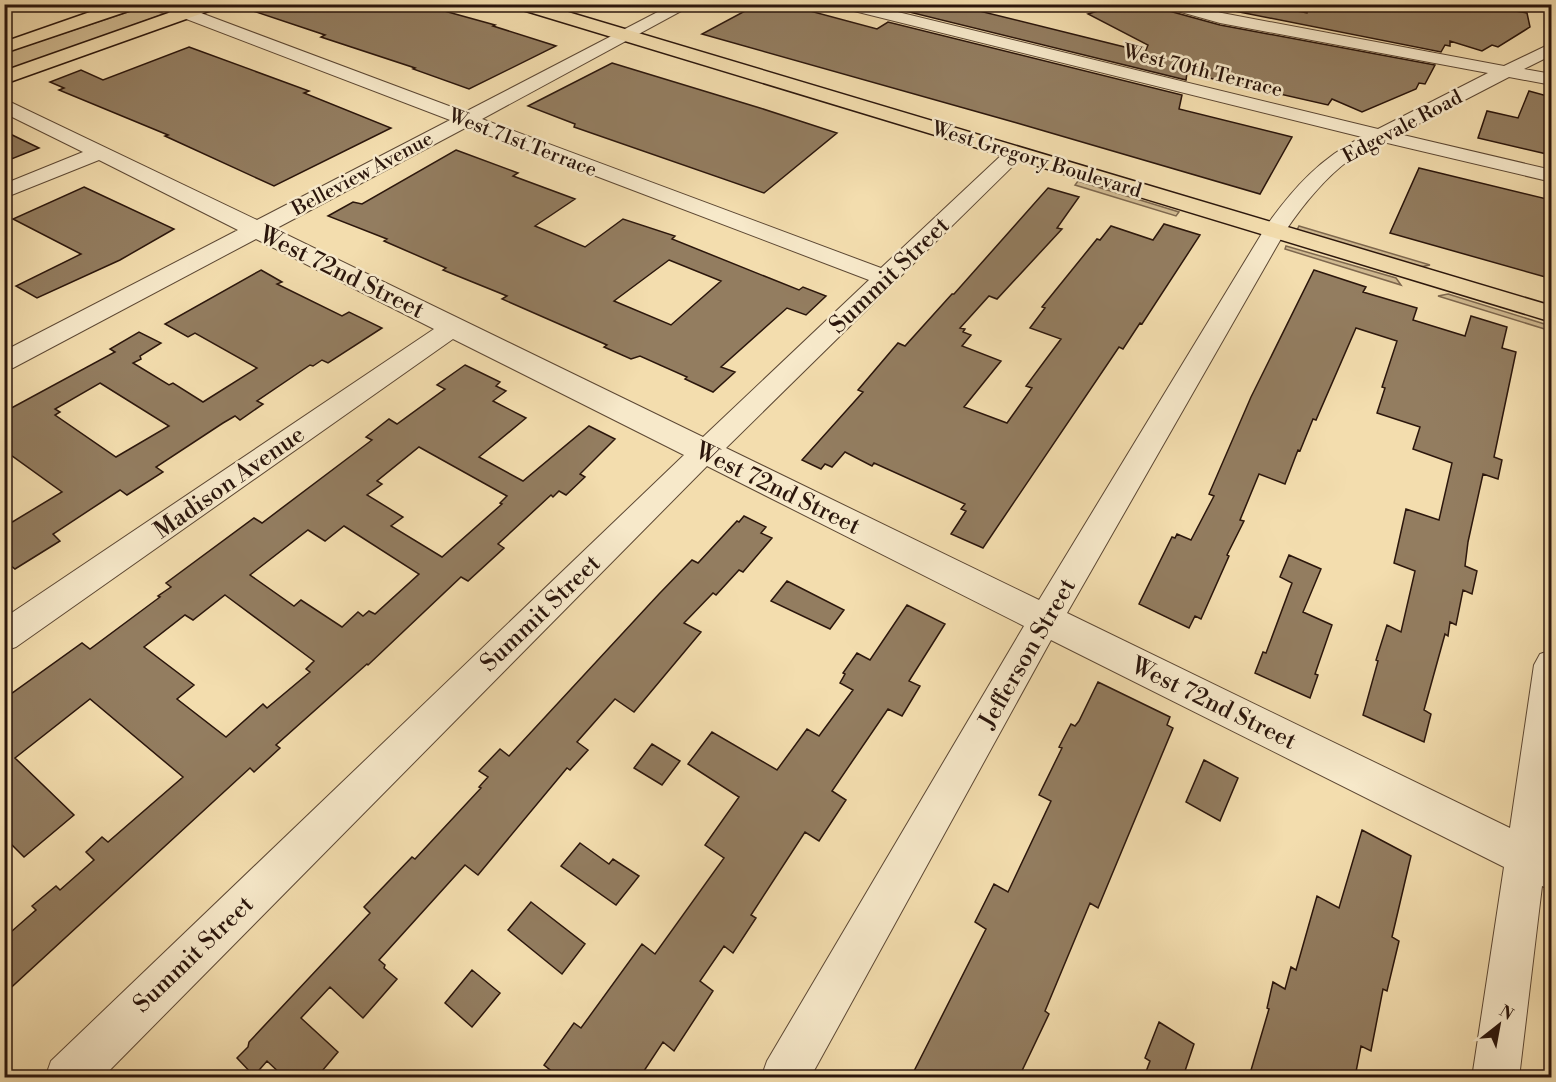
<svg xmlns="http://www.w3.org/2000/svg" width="1556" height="1082" font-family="'Libre Bodoni',serif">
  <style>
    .green { fill: #d1bb92; stroke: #7e684f; stroke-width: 1.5 }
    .building { fill: #937d60; stroke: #2b160c; stroke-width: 1.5; fill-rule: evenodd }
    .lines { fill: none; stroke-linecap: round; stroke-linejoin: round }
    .minor-casing { stroke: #5d4834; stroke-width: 2 }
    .major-casing { stroke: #2b160c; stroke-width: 3 }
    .minor { fill: #f7e9ca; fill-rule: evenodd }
    .major { fill: #f3ddae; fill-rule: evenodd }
    .labels { text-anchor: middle; stroke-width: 5; stroke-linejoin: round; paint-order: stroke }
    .far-street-label { font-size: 20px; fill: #2b160c; stroke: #f7e9ca }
    .street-label { font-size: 24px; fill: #2b160c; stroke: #f7e9ca }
  </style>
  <rect width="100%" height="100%" fill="#f3ddae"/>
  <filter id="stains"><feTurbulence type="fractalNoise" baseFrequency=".00333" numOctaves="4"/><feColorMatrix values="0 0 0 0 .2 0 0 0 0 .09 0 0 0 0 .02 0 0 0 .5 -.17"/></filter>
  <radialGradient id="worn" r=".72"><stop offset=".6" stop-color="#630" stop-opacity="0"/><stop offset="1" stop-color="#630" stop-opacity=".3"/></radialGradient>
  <path class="green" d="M146,6L164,14L5,72L4,53Z
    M1078,181L1179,212L1176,216L1075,185Z
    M1299,226L1430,265L1420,267L1297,230Z
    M1286,246L1396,278L1401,285L1285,249Z
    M1448,294L1551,326V331L1438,296Z"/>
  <path class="building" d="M248,4H419L495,25L493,26L556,46L469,89L413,69L415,68L321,37L325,35L247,9Z
    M758,4H784L877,29L888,22L1182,95L1179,109L1292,137L1260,194L1017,123L702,34Z
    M915,4H951L1145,52L1148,45L1088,14L1117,5L1159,4L1162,9L1220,25L1435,65L1425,84L1419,83L1416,89L1362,112L1332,99L1328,105L1187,73L1186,80L905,11Z
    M1199,4H1260L1307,13L1310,4H1472L1527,13L1530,27L1498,47L1492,45L1482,51L1450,41V46L1445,45L1441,52Z
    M189,47L309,91L304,93L391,128L274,186L165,136L168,135L59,90L64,88L50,82L81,70L103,80Z
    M612,63L760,108L837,133L764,193L574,127L575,124L528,106Z
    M1529,91L1551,97V155L1478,138L1487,111L1518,118Z
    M4,131L39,148L4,162Z
    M456,150L518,173L513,176L575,199L535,226L585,247L623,219L675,236L672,239L799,290L803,287L826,296L806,315L787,308L721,367L735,372L713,392L685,379L687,377L640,356L631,359L604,347L607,345L502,299L507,296L443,270L446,268L384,241L387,239L328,216L353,202L362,204ZM669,260L721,281L671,325L614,301Z
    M1419,168L1551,200V262L1549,278L1390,233Z
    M84,187L174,229L120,260L37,298L16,286L81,254L13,219Z
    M1048,188L1079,197L1057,228L1062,229L997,299L989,296L960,328L965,329L963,332L971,335L962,346L1001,361L964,407L1007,423L1032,388L1026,386L1061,339L1030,328L1045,308L1042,307L1097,239L1100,240L1111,226L1153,240L1164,224L1200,235L1142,324L1140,323L1123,349L1119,347L983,548L951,534L966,511L961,509L965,504L874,463L872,466L845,452L832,467L825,464L821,469L802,460L863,392L858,390L898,343L905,346L952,294H954Z
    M261,270L282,282L277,284L342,316L349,312L382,328L328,363L322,360L313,366L310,365L257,401L263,404L240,420L235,416L223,423L156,467L163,472L127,495L120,490L53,534L60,541L15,569L4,560V527L62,492L4,450V412L115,352L110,349L139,332L161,343L140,356L141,359L133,363L169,385L173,383L203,402L257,368L195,333L188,337L165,324ZM100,383L169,426L116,457L55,415L60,412L55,409Z
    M1314,270L1366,287L1363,292L1417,308L1413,320L1465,336L1471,316L1507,327L1502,348L1516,352L1494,457L1502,460L1498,479L1483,474L1468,542L1465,566L1477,571L1472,594L1463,590L1456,625L1450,622L1448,636L1445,634L1424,710L1431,714L1424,742L1363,715L1378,661L1376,660L1387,625L1401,632L1415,571L1394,563L1406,509L1439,520L1452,463L1413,449L1420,427L1377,413L1385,388L1382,387L1397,341L1356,328L1316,420L1313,419L1300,451L1298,450L1285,484L1259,474L1240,520L1244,521L1227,555L1229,556L1201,619L1195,616L1189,628L1139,604L1172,537L1175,538L1177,534L1191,540L1214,496L1209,494L1251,397Z
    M465,365L500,382L496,386L506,391L493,401L526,418L479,457L523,481L589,426L615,439L580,474L585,477L566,495L559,491L553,497L551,495L498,544L504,548L468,581L461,577L368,665L367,664L276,745L280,748L254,772L250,768L4,994V938L36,910L32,906L56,886L60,890L94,860L86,852L102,837L108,842L183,777L90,699L15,758L74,815L24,857L4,837V699L82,643L90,649L160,597L158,596L171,587L166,583L254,518L262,523L372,440L366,437L389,419L397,424L445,389L437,385ZM419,447L507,496L500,503L502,504L442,557L391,526L403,517L367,495L382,484L377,481ZM344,526L419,574L375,614L369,611L363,616L358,612L342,627L301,600L294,606L250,575L308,530L325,541ZM225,595L314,661L306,669L310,672L267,708L263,704L226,737L177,699L194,685L144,647L185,615L193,620Z
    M744,516L766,527L761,533L772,538L743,572L739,570L716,595L713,593L684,623L701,632L634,712L615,699L577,742L588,750L570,770L567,768L478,875L465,865L379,960L385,965L384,968L397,979L363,1018L330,987L301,1018L338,1052L317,1077H284L267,1061L254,1076L237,1058L248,1047L249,1042L370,913L364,907L412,857L415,859L481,788L479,787L488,777L479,771L500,749L509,756L659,594L692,560L698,563L737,521L739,522Z
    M1289,555L1321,569L1303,612L1332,625L1315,674L1318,675L1310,698L1255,673L1263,652L1266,653L1292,583L1280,577Z
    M787,581L844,610L830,629L771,601Z
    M907,605L945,624L909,681L920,686L902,716L888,709L832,791L846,800L819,841L805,832L751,915L756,918L733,953L724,946L700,981L713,991L674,1051L663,1042L640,1077H559L544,1065L574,1023L581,1028L642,944L655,954L724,858L705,845L739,797L688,764L712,732L777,770L807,729L819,736L853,690L840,683L845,674L843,673L857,653L870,660Z
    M1098,682L1170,717L1167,725L1173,728L1098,908L1090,903L1045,1011L1049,1014L1019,1077H911L986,929L975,922L994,884L1008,892L1051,801L1039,795L1062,748L1059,747L1071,724L1075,726L1079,721Z
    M652,744L680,761L662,785L634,768Z
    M1204,760L1238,778L1220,821L1186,802Z
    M1362,830L1411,856L1392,937L1399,941L1387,991L1383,989L1371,1051L1361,1046L1355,1077H1249L1269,1009L1267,1008L1273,982L1285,989L1291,967L1296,970L1317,896L1339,908Z
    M580,843L609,864L613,859L639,876L616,905L561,866Z
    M531,902L585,944L562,974L508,930Z
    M472,970L500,993L472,1027L445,1003Z
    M1159,1022L1194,1044L1183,1077H1144L1150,1061L1145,1058Z"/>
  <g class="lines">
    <g class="minor-casing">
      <path id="minor" d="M153,4H177L465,112L673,4H694L482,119L881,268L1008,149H1022L1025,153L1022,157L726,448L1039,600L1267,225C1294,187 1321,158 1362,137L838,7L836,4H865L1378,129L1488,73L1220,23L1163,7L1161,4H1189L1222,13L1504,66L1552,43V55L1524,69L1552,74V85L1509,77L1399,134L1552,170V182L1383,142C1372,148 1359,153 1349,160C1325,178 1303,205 1286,230L1067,613L1510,828L1534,665L1540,654L1552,650V811L1547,846L1552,848V890L1542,886L1519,1078H1472L1504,867L1051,640L810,1078H761L767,1061L1024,626L707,466L102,1078H45L51,1061L684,455L453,339L16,647L4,651V618L434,329L256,239L13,368L4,370V351L238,230L99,160L4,198V184L83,152L4,113V99L257,220L450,120L155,7ZM467,127L869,280L703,437L275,229Z"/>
    </g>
    <g class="major-casing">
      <path id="major" d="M113,4H139L137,8L4,53V42Z
        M194,4H219L217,8L4,84V71Z
        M514,4H541L1552,306V322L516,8Z"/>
    </g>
    <use href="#minor" class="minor"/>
    <use href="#major" class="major"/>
  </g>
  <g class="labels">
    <g class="far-street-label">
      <text transform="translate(1203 70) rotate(14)" y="7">West 70th Terrace</text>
      <text transform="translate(1402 126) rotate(-28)" y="7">Edgevale Road</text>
      <text transform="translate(523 142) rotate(21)" y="7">West 71st Terrace</text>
      <text transform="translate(1037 159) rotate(17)" y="7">West Gregory Boulevard</text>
      <text transform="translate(362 173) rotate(-28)" y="7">Belleview Avenue</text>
    </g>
    <g class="street-label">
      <text transform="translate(342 272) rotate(26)" y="8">West 72nd Street</text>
      <text transform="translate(889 275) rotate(-44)" y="8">Summit Street</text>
      <text transform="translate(229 482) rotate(-35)" y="8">Madison Avenue</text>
      <text transform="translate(778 488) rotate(26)" y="8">West 72nd Street</text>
      <text transform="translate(540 613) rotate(-44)" y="8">Summit Street</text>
      <text transform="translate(1027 653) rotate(-60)" y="8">Jefferson Street</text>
      <text transform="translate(1214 703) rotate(26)" y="8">West 72nd Street</text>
      <text transform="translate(193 954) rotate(-44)" y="8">Summit Street</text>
    </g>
  </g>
  <rect width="1556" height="1082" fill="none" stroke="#f3ddae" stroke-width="24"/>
  <rect x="6" y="6" width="1544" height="1070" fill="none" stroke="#2b160c" stroke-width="3"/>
  <rect x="12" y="12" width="1532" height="1058" fill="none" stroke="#2b160c" stroke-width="1.5"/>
  <g transform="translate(1499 1025) rotate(31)" stroke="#f7e9ca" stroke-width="4.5" paint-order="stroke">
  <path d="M0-4.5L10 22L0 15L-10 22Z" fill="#2b160c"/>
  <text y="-9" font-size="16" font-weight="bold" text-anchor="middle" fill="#2b160c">N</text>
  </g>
  <rect width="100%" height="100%" filter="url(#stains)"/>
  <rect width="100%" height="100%" fill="url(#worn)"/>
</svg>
